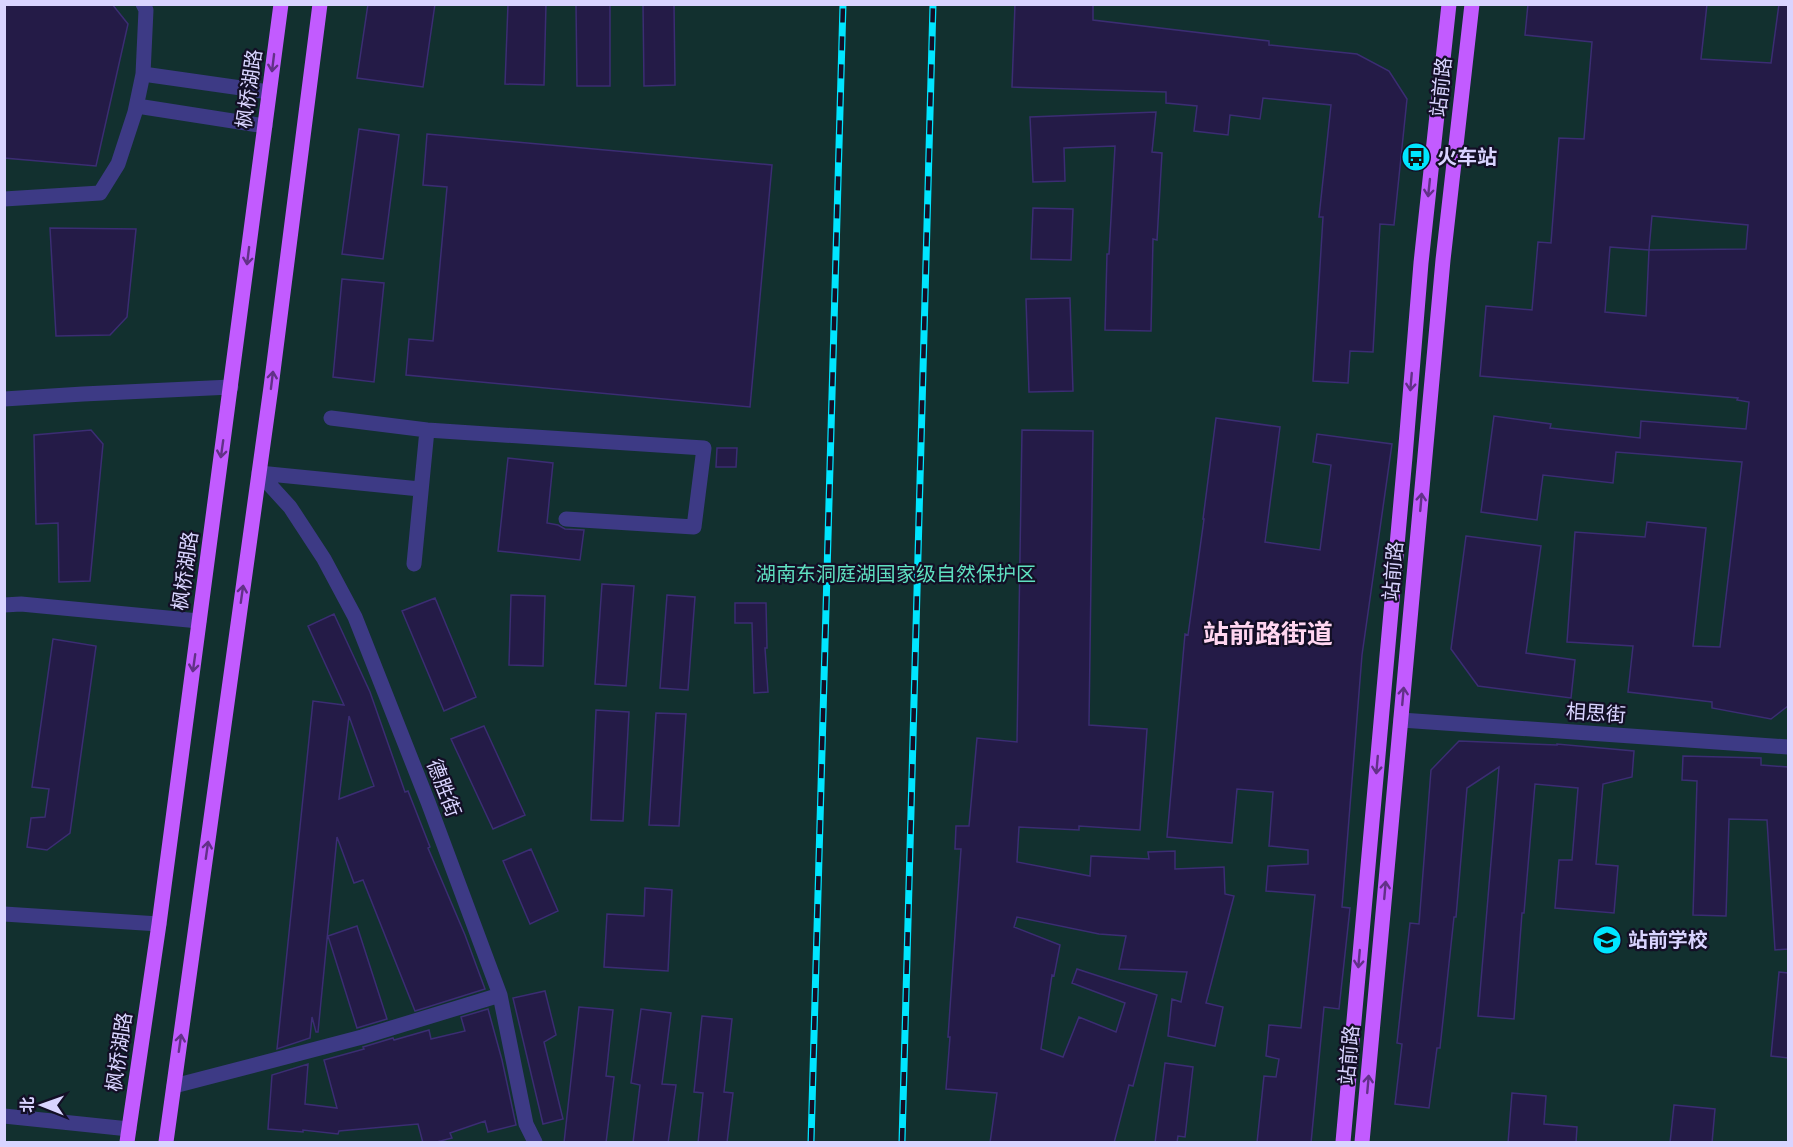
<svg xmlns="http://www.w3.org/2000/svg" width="1793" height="1147" font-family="'Public Sans','Noto Sans SC',sans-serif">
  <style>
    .green { fill: #12302f }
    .building { fill: #241b47; stroke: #3b2d73; stroke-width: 1.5; fill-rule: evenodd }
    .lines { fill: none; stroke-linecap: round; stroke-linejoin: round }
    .minor { stroke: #3d3a85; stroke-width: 15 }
    .major { stroke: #c25bff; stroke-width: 15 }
    .rail-casing { stroke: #00e5ff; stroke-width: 7 }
    .rail { stroke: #130f26; stroke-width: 4.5; stroke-dasharray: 14; stroke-linecap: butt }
    .oneway { stroke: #623188 }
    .labels { text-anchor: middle; stroke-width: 4.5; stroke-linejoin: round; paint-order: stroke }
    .street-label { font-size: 20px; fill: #d9d4ff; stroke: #130f26 }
    .poi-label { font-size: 20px; font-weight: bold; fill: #d9d4ff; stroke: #130f26; text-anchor: start }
    .park-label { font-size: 20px; fill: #5fe0c0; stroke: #130f26 }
    .district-label { font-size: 26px; font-weight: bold; fill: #ffd6f0; stroke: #130f26 }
  </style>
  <rect width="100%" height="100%" fill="#130f26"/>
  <path class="green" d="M5,5H1788V1142H5Z"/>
  <path class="building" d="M4,4H112L128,24L96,166L4,158Z
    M368,4H435L423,87L357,78Z
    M508,4H546L544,85L505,84Z
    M576,4H610V86H577Z
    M643,4H674L675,85L644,86Z
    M1015,4H1093V20L1269,41V45L1357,54L1389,71L1407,99L1394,225L1380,224L1373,352L1350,351L1348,383L1313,381L1323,217H1319L1331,105L1263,98L1260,119L1230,115L1228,135L1194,131L1197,106L1166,103V92L1012,87Z
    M1528,4H1707L1701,59L1771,63L1779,4H1788V706L1771,719L1712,708V702L1628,692L1633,646L1567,642L1575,532L1645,537L1647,522L1706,528L1693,646L1720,647L1742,462L1616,452L1613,483L1543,475L1537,520L1481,512L1494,416L1551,424L1550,428L1640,438L1641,421L1746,429L1749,402L1737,400L1738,398L1480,376L1486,306L1532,310L1538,242L1551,243L1559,138L1584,139L1592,42L1525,35ZM1652,216L1748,225L1746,249L1649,250ZM1610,247L1649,250L1646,316L1605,312Z
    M1156,112L1152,152L1162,153L1157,240L1153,239L1151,331L1105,330L1107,254H1109L1115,146L1064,148L1065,181L1033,182L1030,117Z
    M359,129L399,135L383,259L342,254Z
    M427,134L772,165L750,407L406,375L409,339L433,341L447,187L423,185Z
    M1033,208L1073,209L1071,260L1031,259Z
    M50,228L136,229L127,317L110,335L56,336Z
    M342,279L384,283L374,382L333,377Z
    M1070,298L1073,391L1029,392L1026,299Z
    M1216,418L1280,427L1265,542L1320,550L1331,465L1313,462L1317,434L1392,444L1362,655L1342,907L1350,908L1339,1009L1324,1007L1311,1143H1257L1264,1076L1276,1077L1279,1059L1266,1056L1269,1025L1301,1028L1315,895L1266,891L1268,866L1308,864V850L1269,846L1273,792L1237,789L1232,843L1167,837L1185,634L1188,635L1204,519H1203Z
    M91,430L103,444L90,581L59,582L58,523L36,524L34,435Z
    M1022,430L1093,431L1089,725L1147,729L1140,830L1079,826V830L1019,827L1017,862L1090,876L1091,856L1149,859L1148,852L1175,851V869L1224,867L1225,894L1234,896L1206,1003L1223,1007L1215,1046L1168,1036L1172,999L1181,1002L1187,972L1119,969L1126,936L1099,934L1017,917L1014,927L1060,945L1054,976L1052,975L1041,1049L1063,1057L1079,1017L1116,1032L1125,1003L1072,983L1077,969L1157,995L1133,1086L1129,1085L1114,1143H990L997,1093L946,1089L950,1037H948L961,849H955L956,826H969L977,738L1017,742Z
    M717,448H737L736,467H716Z
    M508,458L553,463L547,523L558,525L565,529L584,530L580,560L498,551Z
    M1466,536L1541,546L1526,653L1575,660L1571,698L1478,686L1451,649Z
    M602,584L634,586L626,686L595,684Z
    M511,595L545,596L543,666L509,665Z
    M667,595L695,597L688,690L660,688Z
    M435,598L476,697L444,711L402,611Z
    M735,603H766L767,648H765L768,692L754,693L752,623H735Z
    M334,614L370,692L405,792L408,791L430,847L428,848L465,935L485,989L415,1011L363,880L354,883L337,837L318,1032H316L312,1017L310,1038L277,1049L313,701L344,705L308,626ZM349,716L374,786L339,799Z
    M53,639L96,646L70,833L47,850L27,847L31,818L45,817L49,789L32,787Z
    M596,710L629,712L623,821L591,820Z
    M656,713L686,714L679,826L649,825Z
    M484,726L525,815L493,829L451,739Z
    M1459,741L1557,745V744L1634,751L1632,777L1603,784L1596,864L1618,866L1614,913L1555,908L1559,860H1572L1578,788L1535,784L1524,913H1522L1514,1019L1478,1016L1499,767L1467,788L1456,917H1454L1440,1048H1437L1429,1108L1395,1104L1402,1044L1397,1043L1410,923L1419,924L1431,770Z
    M1683,756L1761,758V765L1788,767V949L1775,950L1767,820L1729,819L1726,916L1693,915L1697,781L1682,780Z
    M531,849L558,911L530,924L503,861Z
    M645,888L672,890L668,971L604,967L607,914L644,916Z
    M357,926L387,1019L357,1028L328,936Z
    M1779,972L1788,973V1058L1771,1056Z
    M545,991L556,1035L544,1042L563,1119L543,1124L513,998Z
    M579,1007L613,1010L606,1076L614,1077L606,1143H564Z
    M488,1009L502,1060L516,1125L488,1132L485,1121L450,1133L452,1138L433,1143H423L418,1124L339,1131L338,1134L303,1130V1132L268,1129L272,1075L308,1064L305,1104L337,1108L324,1060L364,1049L363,1047L393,1038L394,1040L429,1030L431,1039L465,1031L461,1017Z
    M641,1009L671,1013L662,1084L676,1085L668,1143H633L640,1085L631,1083Z
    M702,1016L732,1019L724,1092L733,1093L727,1143H698L703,1093L694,1092Z
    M1165,1063L1193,1067L1185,1137L1178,1136L1177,1143H1155Z
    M1512,1093L1546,1096L1544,1124L1577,1127L1576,1143H1508Z
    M1674,1105L1715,1109L1712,1143H1670Z"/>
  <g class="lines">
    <path class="minor" d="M143,4L146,10L143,74L269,92
      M135,112L143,74
      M4,199L100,193L118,164L137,106L265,126
      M4,399L83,394L231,387
      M331,418L427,430L414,564
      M427,430L704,448L694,527L566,519
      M259,473L290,507L324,559L355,617L428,802L500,995L526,1124L535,1142
      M259,473L420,489
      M4,605L21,604L199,621
      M1401,720L1788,747
      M4,914L159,924
      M174,1086L362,1037L500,995
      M4,1116L129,1129"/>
    <path class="major" d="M127,1142L159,924L281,4
      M166,1142L271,387L320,4
      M1343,1142L1405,457L1421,263L1449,4
      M1362,1142L1443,260L1472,4"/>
    <g class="rail-casing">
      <path id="rail" d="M811,1142L843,4
        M902,1142L933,4"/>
    </g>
    <use href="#rail" class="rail"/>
  </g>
  <defs><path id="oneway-shaft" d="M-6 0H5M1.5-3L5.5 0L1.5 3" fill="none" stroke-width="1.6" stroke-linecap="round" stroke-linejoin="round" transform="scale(1.5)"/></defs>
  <g class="oneway">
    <use href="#oneway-shaft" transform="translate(273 63) rotate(97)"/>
    <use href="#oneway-shaft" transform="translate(1429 188) rotate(96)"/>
    <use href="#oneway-shaft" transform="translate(248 256) rotate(97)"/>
    <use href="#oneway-shaft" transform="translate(272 380) rotate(-83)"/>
    <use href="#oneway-shaft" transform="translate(1411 382) rotate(95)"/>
    <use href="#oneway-shaft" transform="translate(222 449) rotate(98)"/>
    <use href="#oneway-shaft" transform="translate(1421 502) rotate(-85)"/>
    <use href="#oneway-shaft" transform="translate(242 594) rotate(-82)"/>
    <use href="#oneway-shaft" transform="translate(194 663) rotate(98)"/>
    <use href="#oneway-shaft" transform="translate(1403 696) rotate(-85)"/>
    <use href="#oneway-shaft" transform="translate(1377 765) rotate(95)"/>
    <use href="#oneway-shaft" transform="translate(207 850) rotate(-82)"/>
    <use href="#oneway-shaft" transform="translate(1385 890) rotate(-85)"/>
    <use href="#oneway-shaft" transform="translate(1359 959) rotate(95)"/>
    <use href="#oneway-shaft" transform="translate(180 1043) rotate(-82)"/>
    <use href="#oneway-shaft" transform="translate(1368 1084) rotate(-85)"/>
  </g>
  <defs>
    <g id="bus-disc" transform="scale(1.5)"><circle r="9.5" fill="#00e5ff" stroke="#130f26"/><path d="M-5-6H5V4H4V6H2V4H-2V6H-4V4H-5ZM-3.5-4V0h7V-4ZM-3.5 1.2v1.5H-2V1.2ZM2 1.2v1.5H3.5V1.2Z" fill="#111"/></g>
    <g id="school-disc" transform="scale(1.5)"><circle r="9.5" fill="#00e5ff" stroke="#130f26"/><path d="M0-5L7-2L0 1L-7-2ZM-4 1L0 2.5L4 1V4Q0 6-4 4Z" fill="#111"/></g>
  </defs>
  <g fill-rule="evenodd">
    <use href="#bus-disc" x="1416" y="157"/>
    <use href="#school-disc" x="1607" y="940"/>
  </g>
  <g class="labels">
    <g class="street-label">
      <text transform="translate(1441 87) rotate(-84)" y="7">站前路</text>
      <text transform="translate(249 89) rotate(-82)" y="7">枫桥湖路</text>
      <text transform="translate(185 571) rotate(-82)" y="7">枫桥湖路</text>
      <text transform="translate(1393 571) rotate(-85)" y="7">站前路</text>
      <text transform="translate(1596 713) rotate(4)" y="7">相思街</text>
      <text transform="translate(444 788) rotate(69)" y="7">德胜街</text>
      <text transform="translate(119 1052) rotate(-82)" y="7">枫桥湖路</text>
      <text transform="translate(1349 1055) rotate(-85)" y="7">站前路</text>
    </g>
    <g class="poi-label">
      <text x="1437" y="164">火车站</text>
      <text x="1628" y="947">站前学校</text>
    </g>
    <g class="park-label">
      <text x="896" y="581">湖南东洞庭湖国家级自然保护区</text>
    </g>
    <g class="district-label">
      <text x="1268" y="643">站前路街道</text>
    </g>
  </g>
  <rect width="1793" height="1147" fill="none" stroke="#d9d4ff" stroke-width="12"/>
  <g transform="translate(42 1105) rotate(271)" stroke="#130f26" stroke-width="4.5" paint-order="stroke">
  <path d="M0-4.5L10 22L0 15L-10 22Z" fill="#d9d4ff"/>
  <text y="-9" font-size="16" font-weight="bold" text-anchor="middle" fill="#d9d4ff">北</text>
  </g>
</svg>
